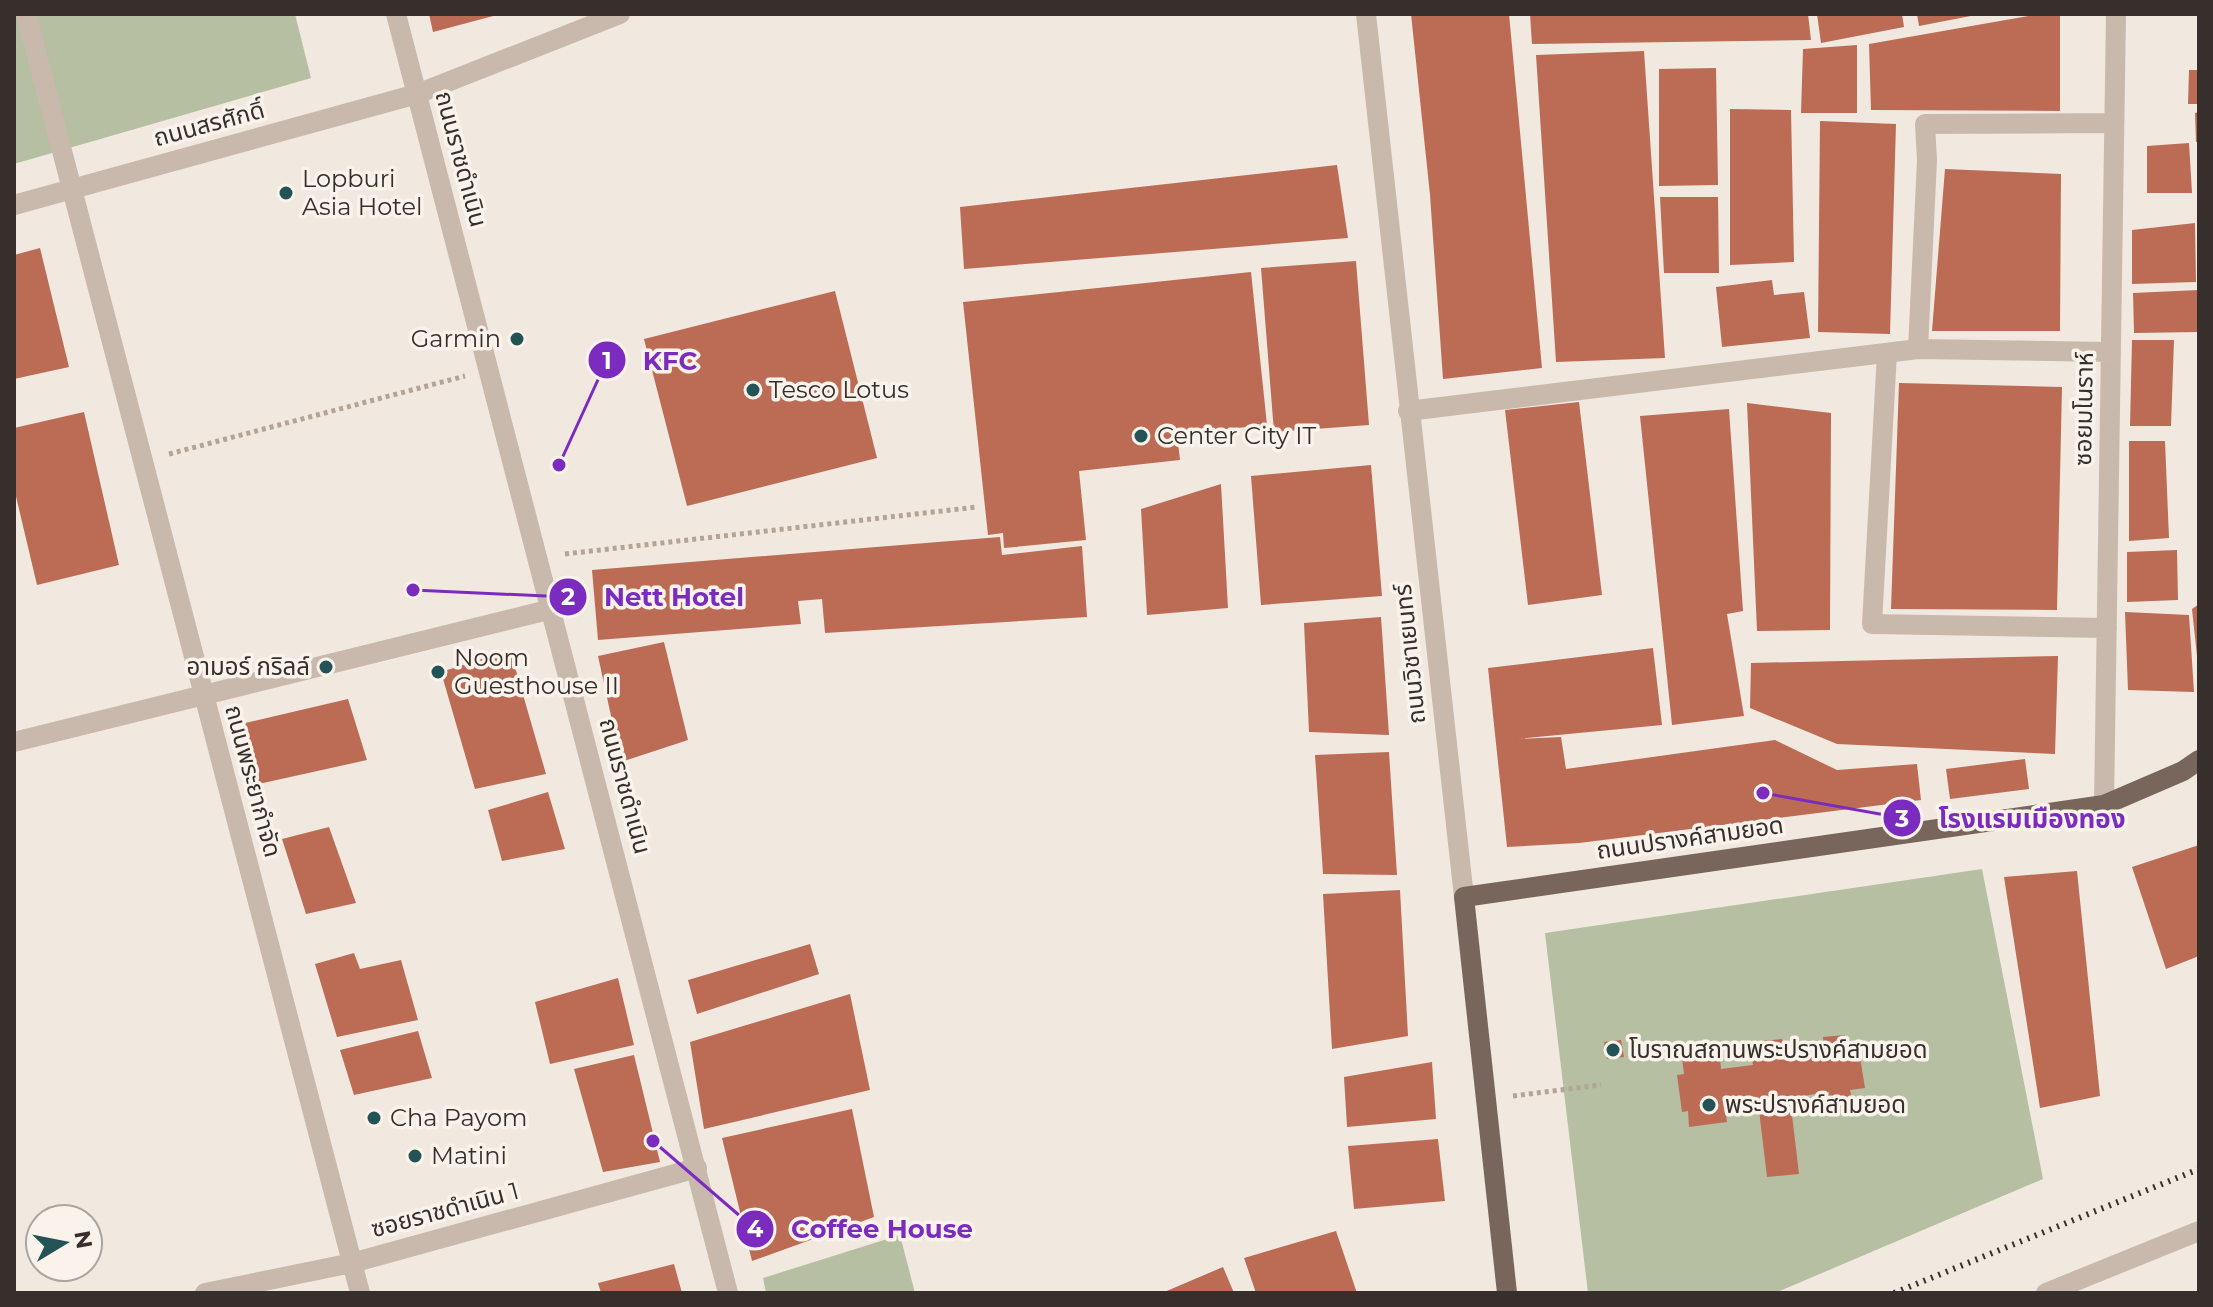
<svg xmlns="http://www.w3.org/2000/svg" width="2213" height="1307" font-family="Montserrat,'Noto Sans Thai',sans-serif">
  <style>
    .green { fill: #b6bfa1 }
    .building { fill: #bc6b54 }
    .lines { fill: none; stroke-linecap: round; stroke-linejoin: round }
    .path { stroke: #b4a397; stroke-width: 5; stroke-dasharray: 4 4; stroke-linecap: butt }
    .service { stroke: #c9b9ad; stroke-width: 20 }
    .minor { stroke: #c9b9ad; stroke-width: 20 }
    .tertiary { stroke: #c9b9ad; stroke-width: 20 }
    .primary { stroke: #78665d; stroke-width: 20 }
    .rail { stroke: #372f2b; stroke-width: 6; stroke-dasharray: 2 6; stroke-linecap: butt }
    .poi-dot { fill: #245356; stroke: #f9f3ec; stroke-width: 3 }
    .labels { text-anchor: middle; stroke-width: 7; stroke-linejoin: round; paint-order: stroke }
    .street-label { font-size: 24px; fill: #372f2b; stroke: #f9f3ec }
    .poi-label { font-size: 24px; fill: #372f2b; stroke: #f9f3ec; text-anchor: start }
    .leader { fill: none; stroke: #7b2cbf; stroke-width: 3 }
    .callout-dot { fill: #7b2cbf; stroke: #f9f3ec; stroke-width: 3 }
    .mark-label { font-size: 24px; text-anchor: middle; font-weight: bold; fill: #fff }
    .callout-label { font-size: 26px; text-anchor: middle; font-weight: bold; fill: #7b2cbf; stroke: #f9f3ec; stroke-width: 7; stroke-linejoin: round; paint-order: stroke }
  </style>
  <rect width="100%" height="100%" fill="#f1e9e0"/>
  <path class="green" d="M14,14H295L311,78L14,164Z
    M1982,869L2043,1179L1775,1293H1588L1545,933Z
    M900,1235L915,1293H766L763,1278Z"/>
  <path class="building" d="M429,14H497V15L433,32Z
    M1411,14H1509L1542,368L1443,379L1430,195Z
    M1530,14H1808L1811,40L1532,44Z
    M1817,14H1902L1904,27L1821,43Z
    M1917,14H1976V15L1919,26Z
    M2039,14H2060V111L1871,110L1869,44Z
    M1857,45V113H1801L1803,49Z
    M1644,51L1665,358L1556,362L1536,55Z
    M1716,68L1718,185L1659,186V69Z
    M2189,70H2199V104H2188Z
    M1730,109L1791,110L1794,262L1730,265Z
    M2199,112V142H2196L2195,113Z
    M1820,121L1896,124L1890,334L1818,332Z
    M2189,143L2192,193H2147V146Z
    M1337,165L1348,238L964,269L960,207Z
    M1945,169L2061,174L2060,331H1932Z
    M1660,197H1718L1719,273H1664Z
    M2195,223L2196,282L2132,284V230Z
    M40,248L69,367L14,379V255Z
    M1356,261L1369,425L1274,432L1261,268Z
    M1251,272L1267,425L1177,434L1180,460L1079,471L1086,540L1004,548L1003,533L988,535L963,302Z
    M1772,280L1774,295L1804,292L1810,338L1722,347L1716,287Z
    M2199,290V332L2134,333L2133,293Z
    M835,291L877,458L687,506L644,339Z
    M2132,340H2174L2171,426H2130Z
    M1899,383L2062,387L2057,610L1891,609Z
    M1579,402L1602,595L1528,605L1505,410Z
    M1747,403L1831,413L1830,630L1757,631Z
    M1729,409L1743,611L1727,614L1744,716L1672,725L1640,416Z
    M84,412L119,565L37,585L14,488V428Z
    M2129,441H2165L2169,538L2129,541Z
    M1371,465L1382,596L1261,605L1251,476Z
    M1221,484L1228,608L1147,615L1141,509Z
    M1000,537L1002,555L1082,546L1087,617L825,633L822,599L798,601L801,624L598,640L592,570Z
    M2177,550L2178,600L2127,602V552Z
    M2199,604V656H2197L2192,609Z
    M2125,612L2189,615L2194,692L2128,690Z
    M1381,617L1389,735L1309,732L1304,623Z
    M664,642L688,740L621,762L598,656Z
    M1653,648L1662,725L1517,739L1561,737L1566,769L1775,740L1837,770L1917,764L1921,800L1579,843L1507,847L1488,668Z
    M510,650L546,774L475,789L441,672Z
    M2058,656L2055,754L1837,744L1750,708L1751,663Z
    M348,699L367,760L250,786L232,726Z
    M1389,752L1397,875L1323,874L1315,755Z
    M2025,759L2029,789L1950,799L1946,769Z
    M548,792L565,849L502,861L488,810Z
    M329,827L356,903L306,914L282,839Z
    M2199,845V956L2166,969L2132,867Z
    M2077,871L2100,1096L2040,1108L2004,877Z
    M1400,890L1408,1036L1332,1049L1323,894Z
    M810,944L819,974L697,1014L688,980Z
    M354,953L360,969L401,960L418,1020L337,1037L315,964Z
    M618,978L634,1045L550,1064L535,1002Z
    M850,994L870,1090L704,1129L690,1042Z
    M418,1031L432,1078L354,1095L340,1050Z
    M1845,1035L1846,1052L1859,1051L1865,1088L1850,1090L1852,1100L1830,1103L1829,1092L1790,1098L1799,1174L1767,1177L1758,1102L1725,1106L1727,1122L1689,1127L1688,1111L1682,1112L1677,1075L1684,1074L1681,1050L1719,1046L1721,1069L1753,1065L1750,1042L1782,1039L1785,1060L1825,1055L1823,1037Z
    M1621,1040L1624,1057L1607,1059L1604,1042Z
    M634,1055L660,1162L603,1172L574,1069Z
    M1432,1062L1436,1119L1347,1127L1344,1077Z
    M852,1109L874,1217L752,1261L722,1138Z
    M1438,1139L1445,1201L1354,1209L1348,1146Z
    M1336,1231L1357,1293H1256L1244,1258Z
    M674,1264L682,1293H601L598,1283Z
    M1223,1267L1234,1293H1162Z"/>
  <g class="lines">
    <path class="path" d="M169,454L465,376
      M565,554L977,507
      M1513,1096L1601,1085"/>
    <path class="service" d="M26,14L72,189"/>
    <path class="minor" d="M72,189L360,1293
      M1918,349L1927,160L1925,124L2114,123
      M1887,353L1872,624L2107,628
      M1408,411L1918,349L2111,352
      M14,742L552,609
      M2104,805L2116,14
      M205,1293L352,1263L697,1168
      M2046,1293L2199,1231"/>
    <path class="tertiary" d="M396,14L728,1293
      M1366,14L1464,897
      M14,205L417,94L620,14"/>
    <path class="primary" d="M1507,1293L1464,897L2104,805L2183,771L2199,760"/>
    <path class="rail" d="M1894,1293L2199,1169"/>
  </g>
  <g class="poi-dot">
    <circle cx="286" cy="193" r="8"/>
    <circle cx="517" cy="339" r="8"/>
    <circle cx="753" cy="390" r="8"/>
    <circle cx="1141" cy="436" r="8"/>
    <circle cx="326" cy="667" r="8"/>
    <circle cx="438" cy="672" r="8"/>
    <circle cx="1613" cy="1050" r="8"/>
    <circle cx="1709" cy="1105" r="8"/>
    <circle cx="374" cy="1118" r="8"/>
    <circle cx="415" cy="1156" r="8"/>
  </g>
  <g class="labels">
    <g class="street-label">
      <text transform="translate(209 124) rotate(-15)" y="8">ถนนสรศักดิ์</text>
      <text transform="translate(461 159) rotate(75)" y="8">ถนนราชดำเนิน</text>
      <text transform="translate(2084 409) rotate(-89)" y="8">ซอยมโนราห์</text>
      <text transform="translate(1410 654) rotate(-96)" y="8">ถนนวิชาเยนทร์</text>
      <text transform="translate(253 781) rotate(75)" y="8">ถนนพระยากำจัด</text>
      <text transform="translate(625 786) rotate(75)" y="8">ถนนราชดำเนิน</text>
      <text transform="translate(1690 838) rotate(-8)" y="8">ถนนปรางค์สามยอด</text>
      <text transform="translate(445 1210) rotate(-15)" y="8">ซอยราชดำเนิน 1</text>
    </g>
    <g class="poi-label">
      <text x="302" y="187">Lopburi<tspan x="302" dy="28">Asia Hotel</tspan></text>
      <text x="501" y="347" text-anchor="end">Garmin</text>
      <text x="769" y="398">Tesco Lotus</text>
      <text x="1157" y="444">Center City IT</text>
      <text x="454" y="666">Noom<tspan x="454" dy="28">Guesthouse II</tspan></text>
      <text x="310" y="675" text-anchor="end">อามอร์ กริลล์</text>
      <text x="1629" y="1058">โบราณสถานพระปรางค์สามยอด</text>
      <text x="1725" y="1113">พระปรางค์สามยอด</text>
      <text x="390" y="1126">Cha Payom</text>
      <text x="431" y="1164">Matini</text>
    </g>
  </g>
  <path class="leader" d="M559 465L607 360M413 590L568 597M1763 793L1902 818M653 1141L755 1229"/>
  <g class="callout-dot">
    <circle cx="559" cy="465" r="8"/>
    <circle cx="413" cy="590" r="8"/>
    <circle cx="1763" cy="793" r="8"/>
    <circle cx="653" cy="1141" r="8"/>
    <circle cx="607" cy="360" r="20"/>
    <circle cx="568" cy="597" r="20"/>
    <circle cx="1902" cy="818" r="20"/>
    <circle cx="755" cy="1229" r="20"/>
  </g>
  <g class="mark-label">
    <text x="607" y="369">1</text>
    <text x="568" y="605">2</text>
    <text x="1902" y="827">3</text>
    <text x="755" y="1237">4</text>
  </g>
  <g class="callout-label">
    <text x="670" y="370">KFC</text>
    <text x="674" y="606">Nett Hotel</text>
    <text x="2032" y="828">โรงแรมเมืองทอง</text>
    <text x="882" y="1238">Coffee House</text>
  </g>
  <rect width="2213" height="1307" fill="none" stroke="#372f2b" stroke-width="32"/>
  <g transform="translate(64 1243) rotate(80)"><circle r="38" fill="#f9f3ec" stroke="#aba59f" stroke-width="2"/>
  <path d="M0-6L14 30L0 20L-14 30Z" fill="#245356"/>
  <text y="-12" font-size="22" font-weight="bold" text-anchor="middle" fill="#372f2b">N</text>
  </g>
</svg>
